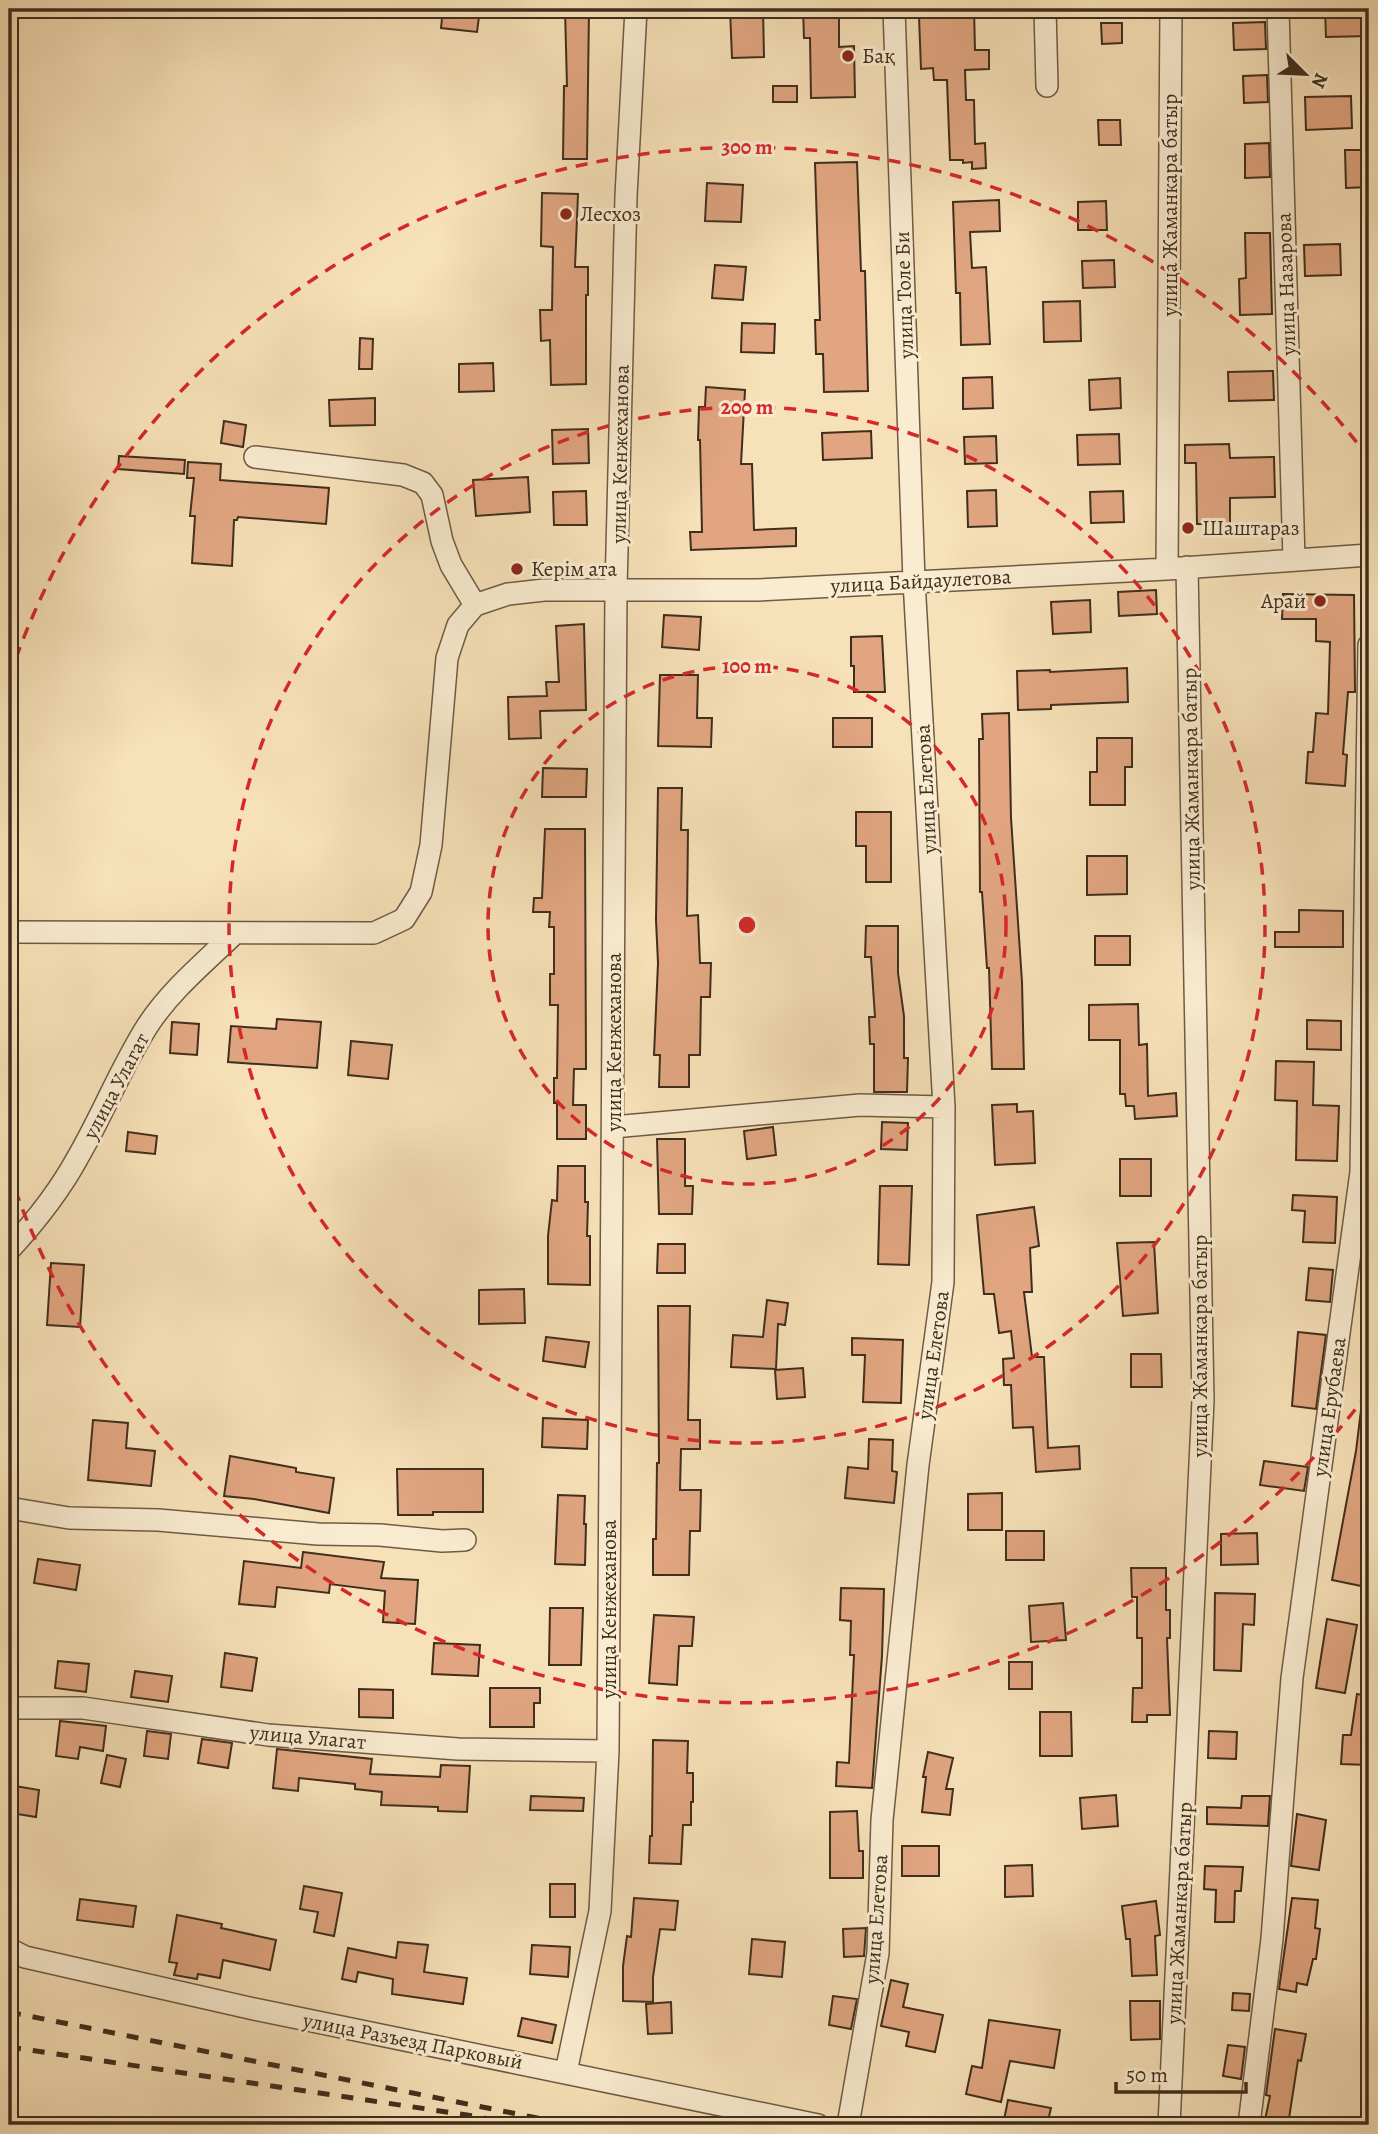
<svg xmlns="http://www.w3.org/2000/svg" width="1378" height="2134" font-family="Alegreya,serif">
  <style>
    .building { fill: #e1a681; stroke: #402e1d; stroke-width: 2 }
    .lines { fill: none; stroke-linecap: round; stroke-linejoin: round }
    .minor-casing { stroke: #6e5b44; stroke-width: 24 }
    .minor { stroke: #faecd1; stroke-width: 21 }
    .rail { stroke: #402e1d; stroke-width: 5; stroke-dasharray: 12 12; stroke-linecap: butt }
    .ring { fill: none; stroke: #d62828; stroke-width: 3.5; stroke-dasharray: 12 9 }
    .poi-dot { fill: #8f2418; stroke: #faecd1; stroke-width: 2.5 }
    .labels { text-anchor: middle; stroke-width: 6; stroke-linejoin: round; paint-order: stroke }
    .poi-label { font-size: 21px; fill: #402e1d; stroke: #faecd1; text-anchor: start }
    .street-label { font-size: 21px; fill: #402e1d; stroke: #faecd1 }
    .centre { fill: #d62828; stroke: #faecd1; stroke-width: 3.5 }
    .ring-label { font-size: 21px; text-anchor: middle; font-weight: bold; fill: #d62828; stroke: #faecd1; stroke-width: 6; stroke-linejoin: round; paint-order: stroke }
  </style>
  <rect width="100%" height="100%" fill="#f7e1b8"/>
  <filter id="stains"><feTurbulence type="fractalNoise" baseFrequency=".00286" numOctaves="4"/><feColorMatrix values="0 0 0 0 .2 0 0 0 0 .09 0 0 0 0 .02 0 0 0 .5 -.17"/></filter>
  <radialGradient id="worn" r=".72"><stop offset=".6" stop-color="#630" stop-opacity="0"/><stop offset="1" stop-color="#630" stop-opacity=".3"/></radialGradient>
  <path class="building" d="M443,9H480L477,32L441,28Z
    M565,9H589L587,159H563L564,86H567Z
    M730,9H763L764,57L732,58Z
    M803,9H839V47L854,46L855,97L811,98L810,38H804Z
    M940,9H974L975,50H989V69L965,70L966,100H974L975,144L985,143L986,168L972,169V162L963,163V160H950L947,80H934L933,68L921,69L919,17L940,16Z
    M1325,9H1369V36L1326,37Z
    M1265,22L1266,49L1234,50L1233,23Z
    M1101,23H1122V43L1102,44Z
    M1267,75L1268,102L1244,103L1243,76Z
    M773,86H797V102H773Z
    M1351,96L1352,128L1306,130L1305,97Z
    M1098,120H1120L1121,145H1099Z
    M1269,143L1270,177L1245,178V144Z
    M1345,150H1369V187L1346,188Z
    M857,162L861,271H865L868,391L824,392L823,354H816L815,320H820L815,163Z
    M707,183L743,185L741,222L705,221Z
    M542,193L578,194L575,267H588V295H586V384L551,385L550,340L541,341L540,310H552L553,247L541,246Z
    M999,200L1000,231L970,232L972,268L986,267L990,344L961,345L960,293H956L953,202Z
    M1106,201L1107,230H1078V202Z
    M1245,233H1270L1272,314L1240,315L1239,279L1246,278Z
    M1340,244L1341,275L1305,276L1304,245Z
    M1114,260L1115,287L1083,288L1082,261Z
    M715,265L746,267L743,300L712,298Z
    M1080,301L1081,341L1044,342L1043,302Z
    M742,323L775,324L774,353L741,352Z
    M360,338L373,339L372,369H359Z
    M493,363L494,391L459,392V364Z
    M1273,371L1274,400L1229,401L1228,372Z
    M992,377L993,408L963,409V378Z
    M1120,378L1121,408L1090,410L1089,380Z
    M706,387L745,390L741,464H752L754,530L796,528V546L691,550L690,532H702L700,440H698L699,407H705Z
    M375,398V425L330,426L329,400Z
    M224,421L246,425L243,447L221,443Z
    M588,429L589,463L553,464L552,430Z
    M871,431L872,458L823,460L822,433Z
    M1119,434L1120,464L1078,465L1077,435Z
    M996,436L997,463L965,464L964,437Z
    M1229,444L1230,458L1274,457L1275,497L1230,498V524H1197L1196,463H1185V445Z
    M119,456L185,460L184,474L118,469Z
    M188,462L221,464L220,480L329,488L326,524L238,517L237,520H234L232,566L192,563L195,516H190L194,478H187Z
    M528,477L530,512L476,516L473,480Z
    M996,490L997,526L968,527L967,491Z
    M586,491L587,525H554L553,492Z
    M1123,491L1124,522L1091,523L1090,492Z
    M1156,590L1157,614L1119,616L1118,592Z
    M1283,594L1354,595L1355,692H1348L1343,754L1347,755L1345,786L1306,783L1308,752H1313L1316,713L1328,714L1330,642L1316,641V619H1282Z
    M1090,600L1091,632L1053,634L1051,602Z
    M664,615L701,617L699,650L662,647Z
    M584,624L586,710L540,711L541,738L509,739L508,697L547,696L546,682H559L556,626Z
    M882,636L885,692H854V666H851V637Z
    M1127,668L1128,702L1051,705V709L1018,710L1017,671L1050,670V672Z
    M660,675H698L697,718H712L711,747L658,746Z
    M1009,713L1011,818L1022,982L1024,1069H992L989,968H987L982,892H980L979,739H983L982,714Z
    M833,718H872V747H833Z
    M1097,738H1132V767H1125V805H1090V772H1097Z
    M543,768L587,769L586,797H542Z
    M658,788H682L681,830H688L687,916L698,915L700,963H711L710,997H701L700,1055H689V1087H659L660,1055H654L658,963L656,920Z
    M856,812H891V882H866V846H856Z
    M545,829H585L586,1069H574L573,1105H586V1139H557V1103H554V1078H557L558,1005H550V974H554V927H549L550,912H533L534,898H542Z
    M1087,856H1127V894L1087,895Z
    M1299,910L1343,911V947H1275V932H1299Z
    M866,926H898V973L904,1016V1058H908L907,1092H874V1044H870L869,1017H875L871,957H865Z
    M1095,936H1130V965H1095Z
    M1138,1004L1139,1045L1147,1044L1148,1096L1176,1093L1177,1116L1135,1119L1134,1106H1126L1125,1094H1120V1040H1089V1005Z
    M277,1019L321,1022L317,1068L228,1062L231,1026L276,1029Z
    M1307,1020L1341,1021V1050L1307,1049Z
    M172,1022L199,1024L197,1055L170,1053Z
    M351,1041L392,1045L388,1079L348,1075Z
    M1276,1061L1314,1062L1313,1105L1339,1106L1337,1161L1296,1160L1297,1101L1275,1100Z
    M1017,1104V1112L1033,1111L1035,1163L995,1165L992,1105Z
    M882,1122L908,1123L907,1150L881,1149Z
    M773,1127L776,1155L747,1159L744,1131Z
    M128,1132L157,1136L155,1154L126,1151Z
    M657,1139H685V1186H693L692,1214H659Z
    M1120,1159H1151V1196H1120Z
    M558,1166H585V1202H588L587,1236H590V1285L548,1284V1236L552,1200L557,1201Z
    M880,1186H912L909,1265L878,1264Z
    M1293,1195L1337,1197L1335,1243L1303,1242L1305,1211L1292,1210Z
    M1034,1207L1039,1246L1030,1248L1032,1292H1024L1032,1357H1044L1048,1448L1079,1446L1080,1469L1036,1472L1033,1427L1013,1428L1011,1385H1004L1003,1359L1014,1358L1011,1331L999,1333L994,1294H984L977,1215Z
    M1154,1242L1158,1313L1123,1316L1117,1243Z
    M658,1244H685V1273H657Z
    M51,1263L84,1265L80,1327L47,1325Z
    M1309,1268L1333,1270L1330,1302L1306,1300Z
    M524,1289L525,1323L479,1324V1290Z
    M767,1300L788,1303L785,1325L778,1324L776,1369L731,1367L733,1335L763,1337Z
    M658,1306H690L688,1420H700V1449H681L680,1490H701L700,1531H690L689,1575H653V1539H656L657,1463H659Z
    M1298,1332L1326,1335L1316,1409L1292,1406Z
    M546,1337L589,1342L585,1367L543,1361Z
    M852,1338L903,1340L901,1403L863,1402L865,1355H852Z
    M1131,1354H1161L1162,1387H1131Z
    M803,1368L805,1397L777,1399L775,1370Z
    M1361,1410L1369,1411V1573L1366,1587L1332,1580L1356,1451Z
    M543,1418L588,1420L587,1449L542,1447Z
    M93,1420L128,1423L126,1448L155,1451L151,1486L88,1480Z
    M869,1439L893,1440L892,1471L897,1472L894,1503L845,1498L848,1467L868,1469Z
    M230,1456L296,1468V1472L334,1478L329,1513L254,1499L224,1496Z
    M1264,1461L1308,1467L1304,1491L1260,1485Z
    M397,1469H483V1512H433V1515H398Z
    M1002,1493V1530H968V1494Z
    M558,1495L585,1496L584,1524H586L585,1565L555,1564Z
    M1006,1531H1044V1560H1006Z
    M1257,1533L1258,1564L1221,1565V1534Z
    M303,1552L384,1562L381,1578L418,1580L415,1624L383,1622L385,1591L330,1584L329,1593L277,1587L275,1607L239,1604L244,1561L301,1568Z
    M38,1559L80,1565L76,1590L34,1583Z
    M1131,1568H1166V1610H1170V1638H1167L1170,1715H1147V1722H1132L1133,1688H1142V1638H1137V1597H1132Z
    M841,1588L884,1589L882,1656L872,1788L836,1786L837,1762L849,1763L854,1655H850L851,1621L840,1620Z
    M1215,1593L1255,1594L1254,1625L1243,1624L1241,1671L1214,1670Z
    M1063,1603L1066,1640L1031,1642L1029,1606Z
    M550,1608H583L581,1665H549Z
    M654,1615L694,1617L692,1646H679L677,1685L649,1683Z
    M1327,1619L1357,1625L1345,1693L1316,1688Z
    M434,1643L480,1645L478,1676L432,1674Z
    M225,1653L257,1658L252,1691L221,1687Z
    M58,1661L89,1664L86,1692L55,1688Z
    M1009,1662H1032V1689H1009Z
    M135,1671L172,1676L168,1702L131,1697Z
    M490,1688H540V1703H534V1727H490Z
    M359,1689L393,1690V1718L359,1717Z
    M1357,1694L1369,1696V1765L1341,1764L1343,1735H1351Z
    M1040,1712H1071L1072,1756H1040Z
    M60,1721L106,1726L103,1751L80,1747L78,1759L56,1756Z
    M147,1731L171,1734L168,1759L144,1756Z
    M1209,1731L1237,1732L1236,1759L1208,1758Z
    M202,1739L232,1743L228,1768L198,1763Z
    M653,1740L688,1741L687,1773H693V1802H691V1825H683L681,1864L649,1863L650,1836H652Z
    M277,1749L372,1759L370,1774L440,1777L441,1765L470,1766L467,1812L438,1811V1807L381,1805L382,1792L355,1789V1784L299,1778L298,1791L273,1788Z
    M928,1752L953,1758L946,1789H953L950,1815L922,1812L926,1777H923Z
    M107,1755L126,1759L120,1787L101,1783Z
    M15,1786L39,1790L36,1817L11,1813Z
    M1116,1795L1118,1826L1082,1829L1080,1798Z
    M531,1796L584,1798L583,1811L530,1810Z
    M1242,1796H1270L1268,1826L1207,1824V1807L1241,1808Z
    M857,1811L859,1851H863V1878H830V1812Z
    M1297,1814L1326,1820L1319,1870L1291,1866Z
    M902,1846H939V1876H902Z
    M1032,1865L1033,1896L1005,1897V1866Z
    M1205,1866L1243,1867L1241,1891H1235L1234,1922H1215L1216,1890L1204,1889Z
    M550,1884H575V1917H550Z
    M304,1886L342,1893L334,1936L314,1932L318,1912L300,1909Z
    M634,1898L678,1901L675,1930L660,1929L653,1977V2002L623,2001V1966L627,1936L631,1937Z
    M1292,1898L1318,1900L1315,1928L1320,1929L1316,1959H1313L1307,1985L1297,1983L1296,1992L1279,1989Z
    M80,1899L136,1906L133,1927L77,1920Z
    M1156,1901L1160,1935L1155,1936L1157,1975L1132,1976L1130,1939H1126L1122,1906Z
    M177,1915L222,1924L221,1928L276,1940L270,1970L223,1960L220,1978L198,1974L197,1979L174,1975L177,1963L169,1962Z
    M866,1928L864,1956L844,1957L843,1929Z
    M752,1939L785,1942L782,1977L749,1974Z
    M398,1942L428,1945L424,1972L467,1978L463,2004L392,1994L393,1979L358,1972L356,1982L342,1979L348,1948L396,1958Z
    M532,1945L570,1947L568,1977L530,1974Z
    M891,1980L908,1984L903,2007L943,2015L935,2052L906,2046L909,2032L881,2026Z
    M1233,1993L1250,1994L1249,2011L1232,2010Z
    M833,1996L857,1999L851,2029L829,2025Z
    M1130,2001H1160V2039L1131,2040Z
    M671,2002L672,2033L648,2034L646,2004Z
    M522,2018L556,2025L552,2043L518,2036Z
    M989,2020L1060,2030L1054,2068L1010,2061L1001,2102L966,2094L972,2066L982,2068Z
    M1275,2029L1306,2034L1301,2061L1298,2060L1288,2125H1264L1270,2096L1266,2095Z
    M1228,2045L1245,2047L1241,2079L1223,2076Z
    M1008,2100L1051,2108L1047,2125H1003Z"/>
  <g class="lines">
    <g class="minor-casing">
      <path id="minor" d="M1045,9L1047,86
        M1278,9L1294,560
        M1167,569L1171,9
        M475,605L508,594L544,590H758L1167,569L1369,555
        M9,932L374,933L404,919L421,892L431,845L447,658L458,625L475,605L451,565L442,541L432,495L423,483L403,475L255,457
        M613,1127L860,1105L944,1107
        M9,1250C36,1221 59,1192 78,1157C103,1114 121,1067 148,1025C171,990 205,962 235,933
        M9,1508L69,1518L158,1520L318,1534L380,1535L442,1541L465,1540
        M9,1708H83L268,1735L458,1749L608,1751
        M9,1949L25,1957L254,2009L818,2125
        M566,2072L600,1911L608,1751L616,589L626,196L636,9
        M848,2125L878,1953L882,1820L918,1465L943,1282L944,1107L914,581L894,9
        M1169,2125L1203,1400L1187,567
        M1249,2125L1272,1939L1292,1678L1361,1172L1369,645"/>
    </g>
    <use href="#minor" class="minor"/>
    <path class="rail" d="M9,2012L572,2125
      M9,2047L474,2116L517,2125"/>
  </g>
  <g class="ring">
    <circle cx="747" cy="925" r="259"/>
    <circle cx="747" cy="925" r="518"/>
    <path d="M1368 1393A778 778 0 0 1 9 1172M9 678A778 778 0 0 1 1368 457"/>
  </g>
  <g class="poi-dot">
    <circle cx="848" cy="56" r="7"/>
    <circle cx="566" cy="214" r="7"/>
    <circle cx="1188" cy="528" r="7"/>
    <circle cx="517" cy="569" r="7"/>
    <circle cx="1320" cy="601" r="7"/>
  </g>
  <g class="labels">
    <g class="poi-label">
      <text x="862" y="63">Бақ</text>
      <text x="580" y="221">Лесхоз</text>
      <text x="1202" y="535">Шаштараз</text>
      <text x="531" y="576">Керім ата</text>
      <text x="1306" y="608" text-anchor="end">Арай</text>
    </g>
    <g class="street-label">
      <text transform="translate(1170 205) rotate(-90)" y="7">улица Жаманкара батыр</text>
      <text transform="translate(1286 284) rotate(-92)" y="7">улица Назарова</text>
      <text transform="translate(904 295) rotate(-92)" y="7">улица Толе Би</text>
      <text transform="translate(620 454) rotate(-89)" y="7">улица Кенжеханова</text>
      <text transform="translate(921 581) rotate(-3)" y="7">улица Байдаулетова</text>
      <text transform="translate(1191 779) rotate(-91)" y="7">улица Жаманкара батыр</text>
      <text transform="translate(926 789) rotate(-93)" y="7">улица Елетова</text>
      <text transform="translate(614 1042) rotate(-90)" y="7">улица Кенжеханова</text>
      <text transform="translate(116 1086) rotate(-62)" y="7">улица Улагат</text>
      <text transform="translate(1200 1346) rotate(-90)" y="7">улица Жаманкара батыр</text>
      <text transform="translate(933 1355) rotate(-82)" y="7">улица Елетова</text>
      <text transform="translate(1329 1407) rotate(-82)" y="7">улица Ерубаева</text>
      <text transform="translate(609 1609) rotate(-90)" y="7">улица Кенжеханова</text>
      <text transform="translate(308 1737) rotate(5)" y="7">улица Улагат</text>
      <text transform="translate(1179 1913) rotate(-87)" y="7">улица Жаманкара батыр</text>
      <text transform="translate(876 1919) rotate(-86)" y="7">улица Елетова</text>
      <text transform="translate(413 2041) rotate(11)" y="7">улица Разъезд Парковый</text>
    </g>
  </g>
  <circle cx="747" cy="925" r="10" class="centre"/>
  <g class="ring-label">
    <text x="747" y="154">300 m</text>
    <text x="747" y="414">200 m</text>
    <text x="747" y="673">100 m</text>
  </g>
  <rect width="1378" height="2134" fill="none" stroke="#f7e1b8" stroke-width="35"/>
  <rect x="10" y="10" width="1357" height="2113" fill="none" stroke="#402e1d" stroke-width="3.5"/>
  <rect x="18" y="18" width="1343" height="2099" fill="none" stroke="#402e1d" stroke-width="2"/>
  <g transform="translate(1305 74) rotate(114)" stroke="#faecd1" stroke-width="5" paint-order="stroke">
  <path d="M0-5L12 26L0 18L-12 26Z" fill="#402e1d"/>
  <text y="-10" font-size="19" font-weight="bold" text-anchor="middle" fill="#402e1d">N</text>
  </g>
  <path d="M1116 2082v10h130v-10" fill="none" stroke="#402e1d" stroke-width="3.5"/>
  <text x="1126" y="2082" font-size="21" fill="#402e1d" stroke="#faecd1" stroke-width="5" paint-order="stroke">50 m</text>
  <rect width="100%" height="100%" filter="url(#stains)"/>
  <rect width="100%" height="100%" fill="url(#worn)"/>
</svg>
